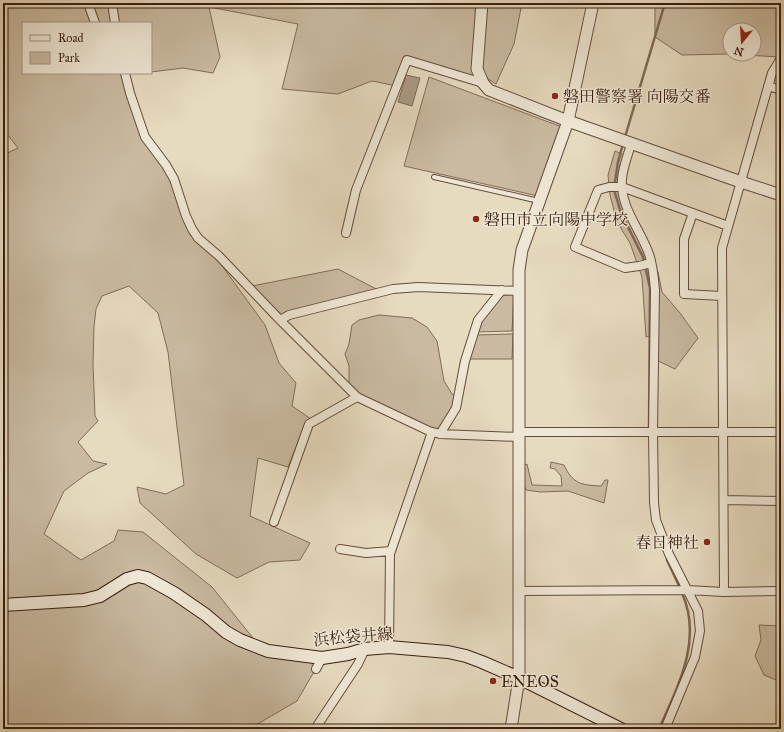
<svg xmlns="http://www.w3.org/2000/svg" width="784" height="732" font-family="'IM FELL Great Primer','Noto Serif JP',serif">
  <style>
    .green { fill: #c9baa1; stroke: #816c59; fill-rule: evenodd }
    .water { fill: #ab9a84; stroke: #7d6856 }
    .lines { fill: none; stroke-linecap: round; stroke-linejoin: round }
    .stream { stroke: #7d6856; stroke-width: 2.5 }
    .service-casing { stroke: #644c3c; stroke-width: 6 }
    .minor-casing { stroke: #644c3c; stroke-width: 10 }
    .tertiary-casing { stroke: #644c3c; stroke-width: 13 }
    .secondary-casing { stroke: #391d11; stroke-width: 14 }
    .service { stroke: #efe7d5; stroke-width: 4 }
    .minor { stroke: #efe7d5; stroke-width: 8 }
    .tertiary { stroke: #efe7d5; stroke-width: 11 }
    .secondary { stroke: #efe7d5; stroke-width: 12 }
    .poi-dot { fill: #8f2418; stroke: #efe7d5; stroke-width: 1.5 }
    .labels { text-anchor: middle; stroke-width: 3; stroke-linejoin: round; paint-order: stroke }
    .poi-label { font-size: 16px; fill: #391d11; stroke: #efe7d5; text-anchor: start }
    .street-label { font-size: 16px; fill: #391d11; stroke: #efe7d5 }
  </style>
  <rect width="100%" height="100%" fill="#e6dabf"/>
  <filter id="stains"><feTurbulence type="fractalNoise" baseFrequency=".005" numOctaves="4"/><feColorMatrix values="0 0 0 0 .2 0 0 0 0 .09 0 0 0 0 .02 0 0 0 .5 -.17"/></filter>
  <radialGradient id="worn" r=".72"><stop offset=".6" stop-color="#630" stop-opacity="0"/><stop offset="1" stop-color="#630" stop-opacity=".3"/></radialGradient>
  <path class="green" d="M3,3H522L514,44L496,84L473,69L474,77L410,61L397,86L372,81L338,94L282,89L298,24L209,7L220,57L213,73L183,68L151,72V23H23V73H137L126,74L147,140L169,170L186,216L265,325L279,363L296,383L292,406L311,419L300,437L288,467L258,458L250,516L310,543L300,560L269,562L237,578L196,554L140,503L137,487L166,494L184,485L168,352L158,313L129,286L102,296L96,309L94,327L93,364L95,416L98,421L78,442L93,461L107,464L88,473L64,491L44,534L81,560L114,541L118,530L143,532L212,587L261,648L322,658L297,701L249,729H3V155L18,148L3,129Z
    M655,3H774L781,5V57L727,54L682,55L655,37ZM730,30H754V54H730Z
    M429,77L562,127L538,196L404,166Z
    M615,151L624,155L620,181L652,265L658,272L662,292L680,313L698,338L675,369L654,359V335L646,337L642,277L630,243L617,222L610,195L608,175Z
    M338,269L382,292L280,320L247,287Z
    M502,290L514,291L512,331L475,332Z
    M379,315L412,318L427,327L437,341L444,381L452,394L459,398L440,434L349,389V366L345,354L349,344L352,325L359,320Z
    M513,334L512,359H466L474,335Z
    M551,462L564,465C573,484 581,485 601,486L605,480H608L604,503L568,491L540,492L526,490L524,484L523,466L527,464L532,485L562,486L561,476L555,469L550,468Z
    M759,625L781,626V682L764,675L755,656L761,640Z"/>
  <path class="water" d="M406,75L420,78L412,106L398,102Z"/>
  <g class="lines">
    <path class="stream" d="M625,137L665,3
      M623,144L618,162L615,182V193L621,213L643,257L650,288L649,431
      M658,537L664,551
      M667,560L680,588
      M659,729C678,686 703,640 682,593"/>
    <g class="service-casing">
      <path id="service" d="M434,177L539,201"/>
    </g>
    <g class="minor-casing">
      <path id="minor" d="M88,3L95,23
        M112,3L115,23
        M125,73L130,93L145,137L166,165L174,179L186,216L192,229L198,238L219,256L280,320L357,397L429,431L440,434L519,437
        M768,86L781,90
        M631,144C628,155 623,167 622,179C620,208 640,228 649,254C653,265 654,278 655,290L653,432L654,503L656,520L669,554L698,611L700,631L695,657L665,729
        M693,213L684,239V294L722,296
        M346,233L356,190L407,60L483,83
        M651,263L639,266L625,268L575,247L598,190L609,187H622L728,226
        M280,320L289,315L393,289L418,287L518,291
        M519,432H781
        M440,434L456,408L465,361L478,320L502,290
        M724,500L781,501
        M274,522L309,424L357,397
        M340,549L366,553L391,551
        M519,591L687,590L724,592L781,591
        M724,592L722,248L772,73L781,58
        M389,647L390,554L432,432
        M316,669L322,658
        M315,729L358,664L365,649"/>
    </g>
    <g class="tertiary-casing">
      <path id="tertiary" d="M482,3L477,69L483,83L489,90L568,121L741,182L781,195
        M511,729L519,678V270L522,250L568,121L593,3"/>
    </g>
    <g class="secondary-casing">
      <path id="secondary" d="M3,605L84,600L100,596L127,579L138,576L147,578L174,593L206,615L226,632L240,640L268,651L322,658L348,654L365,649L389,647L448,652L466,656L482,662L519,678L621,729"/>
    </g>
    <use href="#service" class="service"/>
    <use href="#minor" class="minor"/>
    <use href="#tertiary" class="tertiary"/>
    <use href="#secondary" class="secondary"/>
  </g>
  <g class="poi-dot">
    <circle cx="555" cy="96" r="4"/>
    <circle cx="476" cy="219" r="4"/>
    <circle cx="707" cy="542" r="4"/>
    <circle cx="493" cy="681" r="4"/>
  </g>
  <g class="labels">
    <g class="poi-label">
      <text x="563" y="102">磐田警察署 向陽交番</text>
      <text x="484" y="225">磐田市立向陽中学校</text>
      <text x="699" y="548" text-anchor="end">春日神社</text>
      <text x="501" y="687">ENEOS</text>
    </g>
    <g class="street-label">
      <text transform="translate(353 636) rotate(-5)" y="6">浜松袋井線</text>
    </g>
  </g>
  <rect width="784" height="732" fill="none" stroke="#e6dabf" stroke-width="16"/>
  <rect x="4" y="4" width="776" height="724" fill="none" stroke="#391d11" stroke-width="2"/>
  <rect x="8" y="8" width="768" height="716" fill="none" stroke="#391d11"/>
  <rect x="22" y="22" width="130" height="52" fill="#efe7d5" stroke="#a69687"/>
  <rect x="30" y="35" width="20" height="6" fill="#efe7d5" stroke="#a69687"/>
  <text x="58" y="42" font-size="12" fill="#391d11">Road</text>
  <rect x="30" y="52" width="20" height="12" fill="#c9baa1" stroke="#a69687"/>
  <text x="58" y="62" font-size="12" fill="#391d11">Park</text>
  <g transform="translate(742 42) rotate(198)"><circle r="19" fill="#efe7d5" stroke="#a69687"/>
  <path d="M0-3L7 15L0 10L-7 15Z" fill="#8f2418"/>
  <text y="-6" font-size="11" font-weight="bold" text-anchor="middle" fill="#391d11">N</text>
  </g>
  <rect width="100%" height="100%" filter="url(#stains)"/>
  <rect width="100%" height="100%" fill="url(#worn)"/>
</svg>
